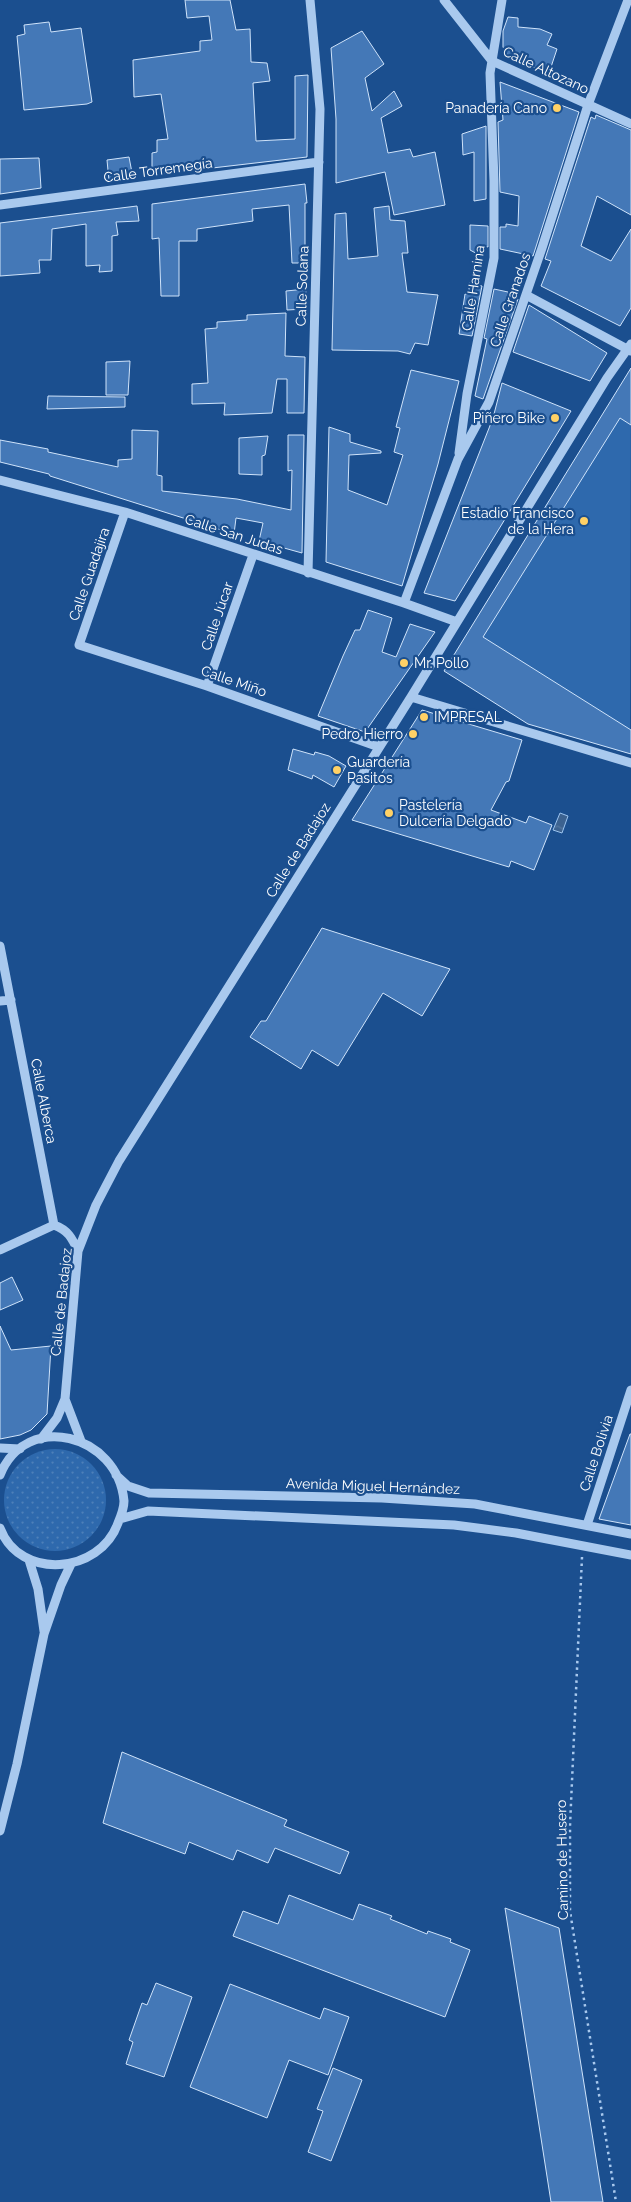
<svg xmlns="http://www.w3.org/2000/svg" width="631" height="2202" font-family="Raleway,sans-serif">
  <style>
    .garden { fill: url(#garden-dots) }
    .pitch { fill: #2e69ad }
    .water { fill: url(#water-ripples); stroke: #9cc4f0 }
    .building { fill: #4478b7; stroke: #cfe3fa }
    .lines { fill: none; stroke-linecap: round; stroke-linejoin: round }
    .path { stroke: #a9c9ee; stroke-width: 2.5; stroke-dasharray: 2.5 4; stroke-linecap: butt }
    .minor { stroke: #a9c9ee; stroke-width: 9 }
    .poi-dot { fill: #ffd166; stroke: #1b4f8f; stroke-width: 2 }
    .labels { text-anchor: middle; stroke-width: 4.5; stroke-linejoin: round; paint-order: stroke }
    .street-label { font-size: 14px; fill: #fff; stroke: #1b4f8f }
    .poi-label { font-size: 14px; fill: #fff; stroke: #1b4f8f; text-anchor: end }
  </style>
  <defs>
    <pattern id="garden-dots" width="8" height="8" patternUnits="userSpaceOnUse" patternTransform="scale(1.25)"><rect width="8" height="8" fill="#2e69ad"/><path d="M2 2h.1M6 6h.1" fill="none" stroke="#4d80b9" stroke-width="1.8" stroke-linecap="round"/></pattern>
    <pattern id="water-ripples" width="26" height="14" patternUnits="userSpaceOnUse" patternTransform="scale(1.25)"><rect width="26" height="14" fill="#3c6290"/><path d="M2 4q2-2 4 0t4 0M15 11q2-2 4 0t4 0" fill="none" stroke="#597aa1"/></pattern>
  </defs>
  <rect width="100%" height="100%" fill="#1b4f8f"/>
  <path class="garden" d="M4 1500a51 51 0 1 1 102 0a51 51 0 1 1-102 0Z"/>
  <path class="pitch" d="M628,373L631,375L630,754L528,724L444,671Z"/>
  <path class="water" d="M560,813L568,816L562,833L553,830Z"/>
  <path class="building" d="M185,0H230L236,30L250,29L251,62L267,63L270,81L253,83L256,141L295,139V76L308,75L307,157L152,175V153L157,152V140L168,139L161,94L134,97L133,60L200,51V41L212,40L209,16L187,18Z
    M508,17L518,18V27L540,29L552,34L547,45L557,49L549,73L510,59L503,47V31Z
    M49,22L51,32L81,28L92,102L87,104L24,110L17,36L25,34L24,25Z
    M362,31L384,64L365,78L372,111L394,91L402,106L381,118L388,153L410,149L413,157L435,152L445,205L394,215L385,172L336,183V119L331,48Z
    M500,82L579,112L533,256L500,249V227H506V224L518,226L519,196L500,192L498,122L503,120Z
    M596,115L631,130V215L597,196L581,246L611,261L631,229V308L620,326L541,286L551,261L545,259L591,117L595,119Z
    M486,126V199L474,201V152L463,155L462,134Z
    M129,157L133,178L109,181L107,160Z
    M39,158L41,188L0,194V159Z
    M305,184L307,203H305V263H292L289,205L252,209L253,221L197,229V241H179V296H161L159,238L152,239V204Z
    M137,206L139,221L116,222L118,235L112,236V271L99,272L100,265L86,266V224L52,229L51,260H39L40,273L0,276V223Z
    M389,206L390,220L405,221L408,253H402L407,292L438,295L428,345L415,343L410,354L398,351L332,350L335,214L346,213L348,259L378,256L374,208Z
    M470,225L488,226V247L484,246L483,257L470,250Z
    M469,283L482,286L472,336L459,334L465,294H469Z
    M306,289L305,309L287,310L286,291Z
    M494,289L508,292V294L518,299L483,399L475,396L487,339L484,338Z
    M529,305L607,353L590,381L513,352Z
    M286,313L285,356L305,357L304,413H287V379H277L272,413L224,415L225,403L192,404V384L208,383L205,329L217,328V322L247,320V315Z
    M130,361L128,395H106V362Z
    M631,368V425L620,418L483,637L631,730V754L528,724L444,671Z
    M411,370L459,381L438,464L402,586L326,562L329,427L350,434V442L381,451V453L349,455L348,490L387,505L403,455L394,452L400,428L396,427Z
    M502,383L571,411L455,601L424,593L493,418Z
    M48,396L125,397V407L47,409Z
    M132,430L158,431L157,475L162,476V491L237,499L291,510L292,470L288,471V435H304L302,553L259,541L263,523L236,518L234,534L50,476L49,474L0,462V440L48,449V452L118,467V460L132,459Z
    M268,436L265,455L262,456V475L239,474V438Z
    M368,610L392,618L382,652L396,657L410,624L435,632L365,732L318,716L343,656L355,630H360Z
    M422,710L522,740L509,781L506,782L491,810L526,823L529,816L552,825L534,870L511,861L509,867L352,820Z
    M293,749L314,755L315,752L329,756L346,766L334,787L313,775L312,779L288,770Z
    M322,928L450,969L422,1016L383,993L338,1066L312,1050L301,1069L250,1037L261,1021H266Z
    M12,1277L23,1300L0,1310V1283Z
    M0,1326L11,1350L51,1346L47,1414L31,1430L20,1435L0,1439Z
    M630,1434H631V1525L599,1519Z
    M122,1752L287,1820L284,1826L349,1852L340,1874L275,1848L268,1863L237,1850L233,1860L189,1842L185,1854L103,1823Z
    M289,1895L353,1920L359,1904L392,1916L390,1919L427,1934L428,1931L451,1939L450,1942L470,1950L445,2017L233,1936L243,1911L278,1924Z
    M505,1908L559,1928L603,2202H551Z
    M156,1983L192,1997L164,2077L126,2064L133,2042L129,2040L142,2003L147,2005Z
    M230,1984L320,2019L324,2008L349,2017L328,2075L289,2060L267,2118L190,2087Z
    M333,2068L362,2080L331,2161L308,2152L323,2111L317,2109Z"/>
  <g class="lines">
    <path class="path" d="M582,1557L570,1826V1911L616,2202"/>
    <path class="minor" d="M444,0L492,61L631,124
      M0,205L319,162
      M526,295L631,351
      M459,453L467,394L494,258V181L490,73L502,0
      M0,480L125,512L404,603L457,622
      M125,512L79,645L207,686L379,747
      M308,573L320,109L310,0
      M404,603L458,459L489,402L542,248L588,105L628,0
      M207,686L253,555
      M411,697L631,763
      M0,946L54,1225C68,1230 72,1238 78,1251
      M0,1001L11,1000
      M0,1250L54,1225
      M65,1399L81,1441
      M41,1439L57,1418L65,1399L78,1251L96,1205L119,1161L411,697L607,378L631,344
      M0,1448L20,1449
      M0,1475C26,1410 118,1434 124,1501C124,1507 121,1516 118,1523C100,1574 20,1581 0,1528
      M116,1475L128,1486L149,1493L382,1498L475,1504L631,1534
      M120,1519L148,1511L454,1525L516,1533L631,1555
      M587,1525L631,1390
      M29,1560L38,1589L44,1631
      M0,1831L17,1764L44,1634L61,1585L71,1564"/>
  </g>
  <g class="poi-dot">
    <circle cx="557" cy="108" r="5"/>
    <circle cx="555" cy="418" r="5"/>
    <circle cx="584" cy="521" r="5"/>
    <circle cx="404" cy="663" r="5"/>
    <circle cx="424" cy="717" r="5"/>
    <circle cx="413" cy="734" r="5"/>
    <circle cx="337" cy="770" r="5"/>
    <circle cx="389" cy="813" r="5"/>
  </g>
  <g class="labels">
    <g class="street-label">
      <text transform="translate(546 70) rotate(25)" y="5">Calle Altozano</text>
      <text transform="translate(158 170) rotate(-8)" y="5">Calle Torremegía</text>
      <text transform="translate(302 286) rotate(-88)" y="5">Calle Solana</text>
      <text transform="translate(473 288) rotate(-81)" y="5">Calle Harnina</text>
      <text transform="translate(510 300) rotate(-71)" y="5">Calle Granados</text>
      <text transform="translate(234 534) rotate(18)" y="5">Calle San Judas</text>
      <text transform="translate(89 574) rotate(-71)" y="5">Calle Guadajira</text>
      <text transform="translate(217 616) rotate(-71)" y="5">Calle Júcar</text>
      <text transform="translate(234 681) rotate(19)" y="5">Calle Miño</text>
      <text transform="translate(298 850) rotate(-58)" y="5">Calle de Badajoz</text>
      <text transform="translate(44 1101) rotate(79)" y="5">Calle Alberca</text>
      <text transform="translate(61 1302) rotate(-84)" y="5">Calle de Badajoz</text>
      <text transform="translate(596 1453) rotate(-72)" y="5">Calle Bolivia</text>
      <text transform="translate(373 1486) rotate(2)" y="5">Avenida Miguel Hernández</text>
      <text transform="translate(562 1860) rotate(-91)" y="5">Camino de Husero</text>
    </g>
    <g class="poi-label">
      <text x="547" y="113">Panadería Cano</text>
      <text x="545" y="423">Piñero Bike</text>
      <text x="574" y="518">Estadio Francisco<tspan x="574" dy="16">de la Hera</tspan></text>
      <text x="414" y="668" text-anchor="start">Mr. Pollo</text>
      <text x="434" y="722" text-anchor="start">IMPRESAL</text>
      <text x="403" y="739">Pedro Hierro</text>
      <text x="347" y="767" text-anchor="start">Guardería<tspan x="347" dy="16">Pasitos</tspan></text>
      <text x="399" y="810" text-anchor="start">Pastelería<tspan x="399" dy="16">Dulcería Delgado</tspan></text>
    </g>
  </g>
</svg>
